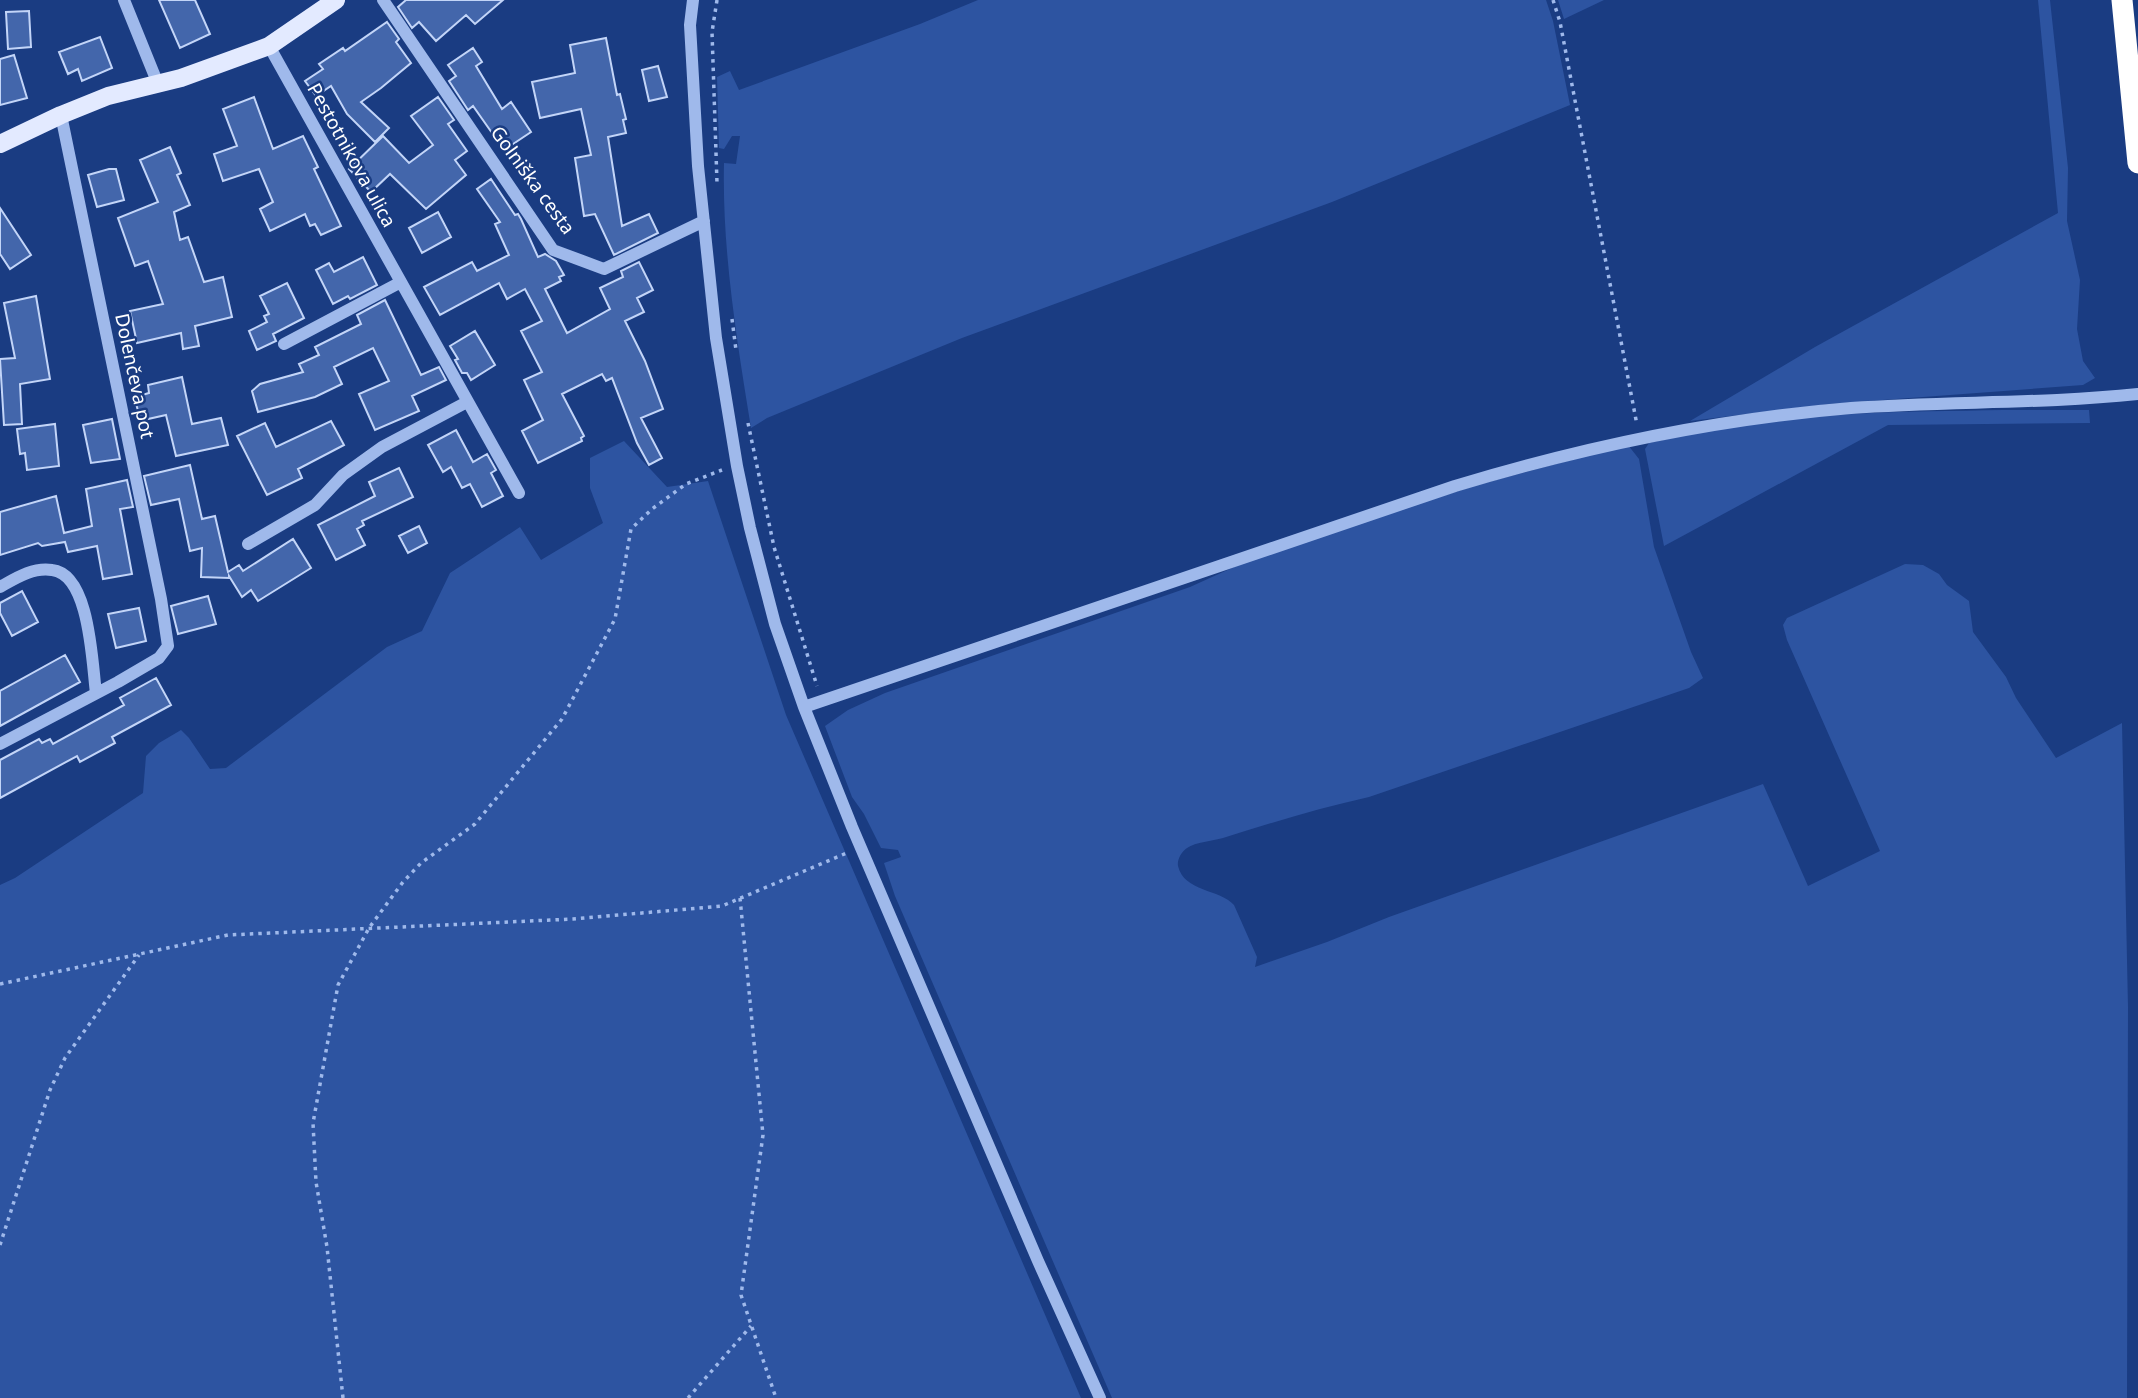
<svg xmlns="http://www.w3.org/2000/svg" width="2138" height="1398" font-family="'Noto Sans',sans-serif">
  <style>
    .green { fill: #2d54a1 }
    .building { fill: #4366ab; stroke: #c3d5f8; stroke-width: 2 }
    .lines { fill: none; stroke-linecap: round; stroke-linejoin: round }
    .path { stroke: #9fb9eb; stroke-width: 3.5; stroke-dasharray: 3.5 5; stroke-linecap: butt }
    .minor { stroke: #9fb9eb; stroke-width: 12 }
    .major { stroke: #e3eaff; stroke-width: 18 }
    .highway { stroke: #fff; stroke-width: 21 }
    .labels { text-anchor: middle; stroke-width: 5; stroke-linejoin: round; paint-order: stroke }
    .street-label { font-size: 19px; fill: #fff; stroke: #1a3c82 }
  </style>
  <rect width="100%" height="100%" fill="#1a3c82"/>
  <path class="green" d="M978,0H1546L1553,21L1570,105L1332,202L962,338L767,418L751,428C737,341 722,251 724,163L736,164L740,136H732L724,149L719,148L717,77L730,71L739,90L920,24Z
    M1558,0H1604L1564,19Z
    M2038,0H2050L2068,168L2067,221L2080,280L2077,329L2083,361L2095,378L2083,385L1829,404L1690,421L1815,347L2058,213Z
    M2004,410H2089L2090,423L1888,425L1664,546L1645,449L1649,443C1716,428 1784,417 1852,414C1903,411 1953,411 2004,410Z
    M624,441L667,487L708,481L786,715L1081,1398H0V885L15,878L143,793L146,756L159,743L181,730L189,738L210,769L226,768L387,647L422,631L450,573L520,527L541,560L603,523L590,488V458Z
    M1628,445L1639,459L1654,547L1691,652L1703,678L1689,688L1369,797C1319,808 1271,823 1223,838C1212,841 1196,842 1187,848C1181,852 1177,860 1178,866C1184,892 1220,889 1234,905L1257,957L1255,967L1327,942L1389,917L1763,784L1808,886L1880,851L1787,640L1783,625L1787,618L1905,564L1923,565L1939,574L1947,585L1969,601L1973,632L2006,677L2016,698L2056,758L2122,723L2128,1007L2127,1398H1112L895,896L884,863L901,857L898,850L881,848L864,814L852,797L825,726L848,710L885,693L1190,587L1265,553L1477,485Z"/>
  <path class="building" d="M159,0H195L210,34L180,48Z
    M406,0H503L475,24L466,15L436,41L419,22L412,28L398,7Z
    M29,11L31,47L8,49L6,12Z
    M387,22L399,39L396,42L411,63L381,88L361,102L389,128L375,142L347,114L331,86L316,96L305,81L323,69L319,64L343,48L345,51Z
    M100,37L112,68L82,81L78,69L68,74L59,52Z
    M606,38L617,95L620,94L626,119L623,120L626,133L608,137L622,226L649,214L658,233L614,255L595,214L584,216L575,158L591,155L581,109L540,118L532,82L575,73L570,45Z
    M473,48L482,62L476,66L502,109L511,102L531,132L504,150L473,106L468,110L449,81L456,76L448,65Z
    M14,55L27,98L0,105V59Z
    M658,66L667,97L649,101L642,70Z
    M254,97L273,149L303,136L318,167L314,169L341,226L321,235L315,224L310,226L305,214L270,231L260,209L273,202L259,169L223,181L214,154L237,146L223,109Z
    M438,97L454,120L448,124L467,151L455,160L466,175L426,209L390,174L371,192L349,169L383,136L409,163L433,145L411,116Z
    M170,147L181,173L177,175L190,205L174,212L180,240L188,237L204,282L223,277L232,317L195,326L199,346L183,349L181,333L137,343L130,311L163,304L148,261L135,266L118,218L158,202L140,160Z
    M109,169H116L124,200L97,207L88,175Z
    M491,179L515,215L518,214L521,219L538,257L545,254L556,261L564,275L559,277L561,281L545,289L567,333L610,309L600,288L623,277L621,271L639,262L653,290L637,298L644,312L625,321L645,361L663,409L641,418L662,458L649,465L637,443L612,378L606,381L602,374L562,394L584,436L581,438L582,441L538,463L522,431L543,420L524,380L542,372L521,331L542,321L525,289L507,299L499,283L440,315L424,287L472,262L477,271L509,255L495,224L500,222L477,189Z
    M0,208L31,255L10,269L0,254Z
    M438,212L451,237L422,253L409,228Z
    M363,257L377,285L350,299L348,296L333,304L316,270L329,263L334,272Z
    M287,283L304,318L273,334L276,341L257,350L249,331L267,322L264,316L269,314L260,296Z
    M36,296L50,379L20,384L22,424L4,425L0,359L15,358L4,303Z
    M385,300L421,375L439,367L446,380L412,396L419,411L375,430L359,394L389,381L373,348L334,367L342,384L315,397L258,412L252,391L260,384L303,372L299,364L319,355L315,347L361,324L357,315Z
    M475,331L495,365L471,380L467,373H462L455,360L458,359L450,346Z
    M182,377L192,424L221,418L228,445L176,456L166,415L148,419L147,416L140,418L135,400L143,398L142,395L149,393L148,385Z
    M112,419L120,459L91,463L83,425Z
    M331,421L344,445L300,468L298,469L302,478L267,495L237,436L265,423L276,447Z
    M55,424L59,466L27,470L25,453L20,454L17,429Z
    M456,430L473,462L487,454L496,470L491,473L503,496L482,507L470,484L462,488L451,467L443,472L428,445Z
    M190,465L202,519L215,516L228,572L239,565L243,571L293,539L311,568L258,601L251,590L242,597L229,576V578L201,577L202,548L190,551L179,499L151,505L144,476Z
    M399,468L413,497L362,521L364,525L357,529L365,545L336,560L318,525L375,496L369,482Z
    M127,480L133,507L120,509L132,574L103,579L97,546L68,552L65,542L42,546L38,543L0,555V512L56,496L64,533L92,526L86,489Z
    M419,526L427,543L408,553L399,536Z
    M22,591L38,622L12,636L0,613V603Z
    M208,596L216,624L178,634L171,606Z
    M139,608L146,641L116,648L108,614Z
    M65,655L80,682L0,726V691Z
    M156,678L171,705L112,737L115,743L80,762L77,756L0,798V760L39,739L42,743L50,739L53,744L124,705L120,698Z"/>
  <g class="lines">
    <path class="path" d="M717,0L712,32L717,183
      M1553,0L1560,22L1637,425
      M732,319L736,350
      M748,423L774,547L817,686
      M740,898L763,1135L741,1295L776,1398
      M0,984L228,935L573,919L722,906L849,852
      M0,1245L50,1090L65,1058L139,955
      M343,1398L327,1247L316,1182L313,1123L338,985L369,928L403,882L421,863L475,824L562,719L615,619L631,529L652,509L686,484L722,470
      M688,1398L751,1326"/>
    <path class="minor" d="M124,0L158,84
      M383,0L553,250L604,269L704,221
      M693,0L690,25L698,166L716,338L737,466L750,528L775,624L804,707L852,827L1038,1261L1100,1398
      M269,46L519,493
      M284,344L401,282
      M248,544L315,505L343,475L382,447L467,402
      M0,587C16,578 33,567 52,570C90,574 92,663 96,693
      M804,707L1455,486C1584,447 1716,419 1851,408C1947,401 2043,404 2138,394
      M0,744L118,682L159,658L168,646L161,599L61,115"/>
    <path class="major" d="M0,144L61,115L108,96L181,78L269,46L336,0"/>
    <path class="highway" d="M2122,0L2138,163"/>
  </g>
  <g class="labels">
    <g class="street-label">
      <text transform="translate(352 155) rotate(61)" y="7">Pestotnikova ulica</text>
      <text transform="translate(533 180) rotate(54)" y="7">Golniška cesta</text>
      <text transform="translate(135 376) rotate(78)" y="7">Dolenčeva pot</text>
    </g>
  </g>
</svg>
